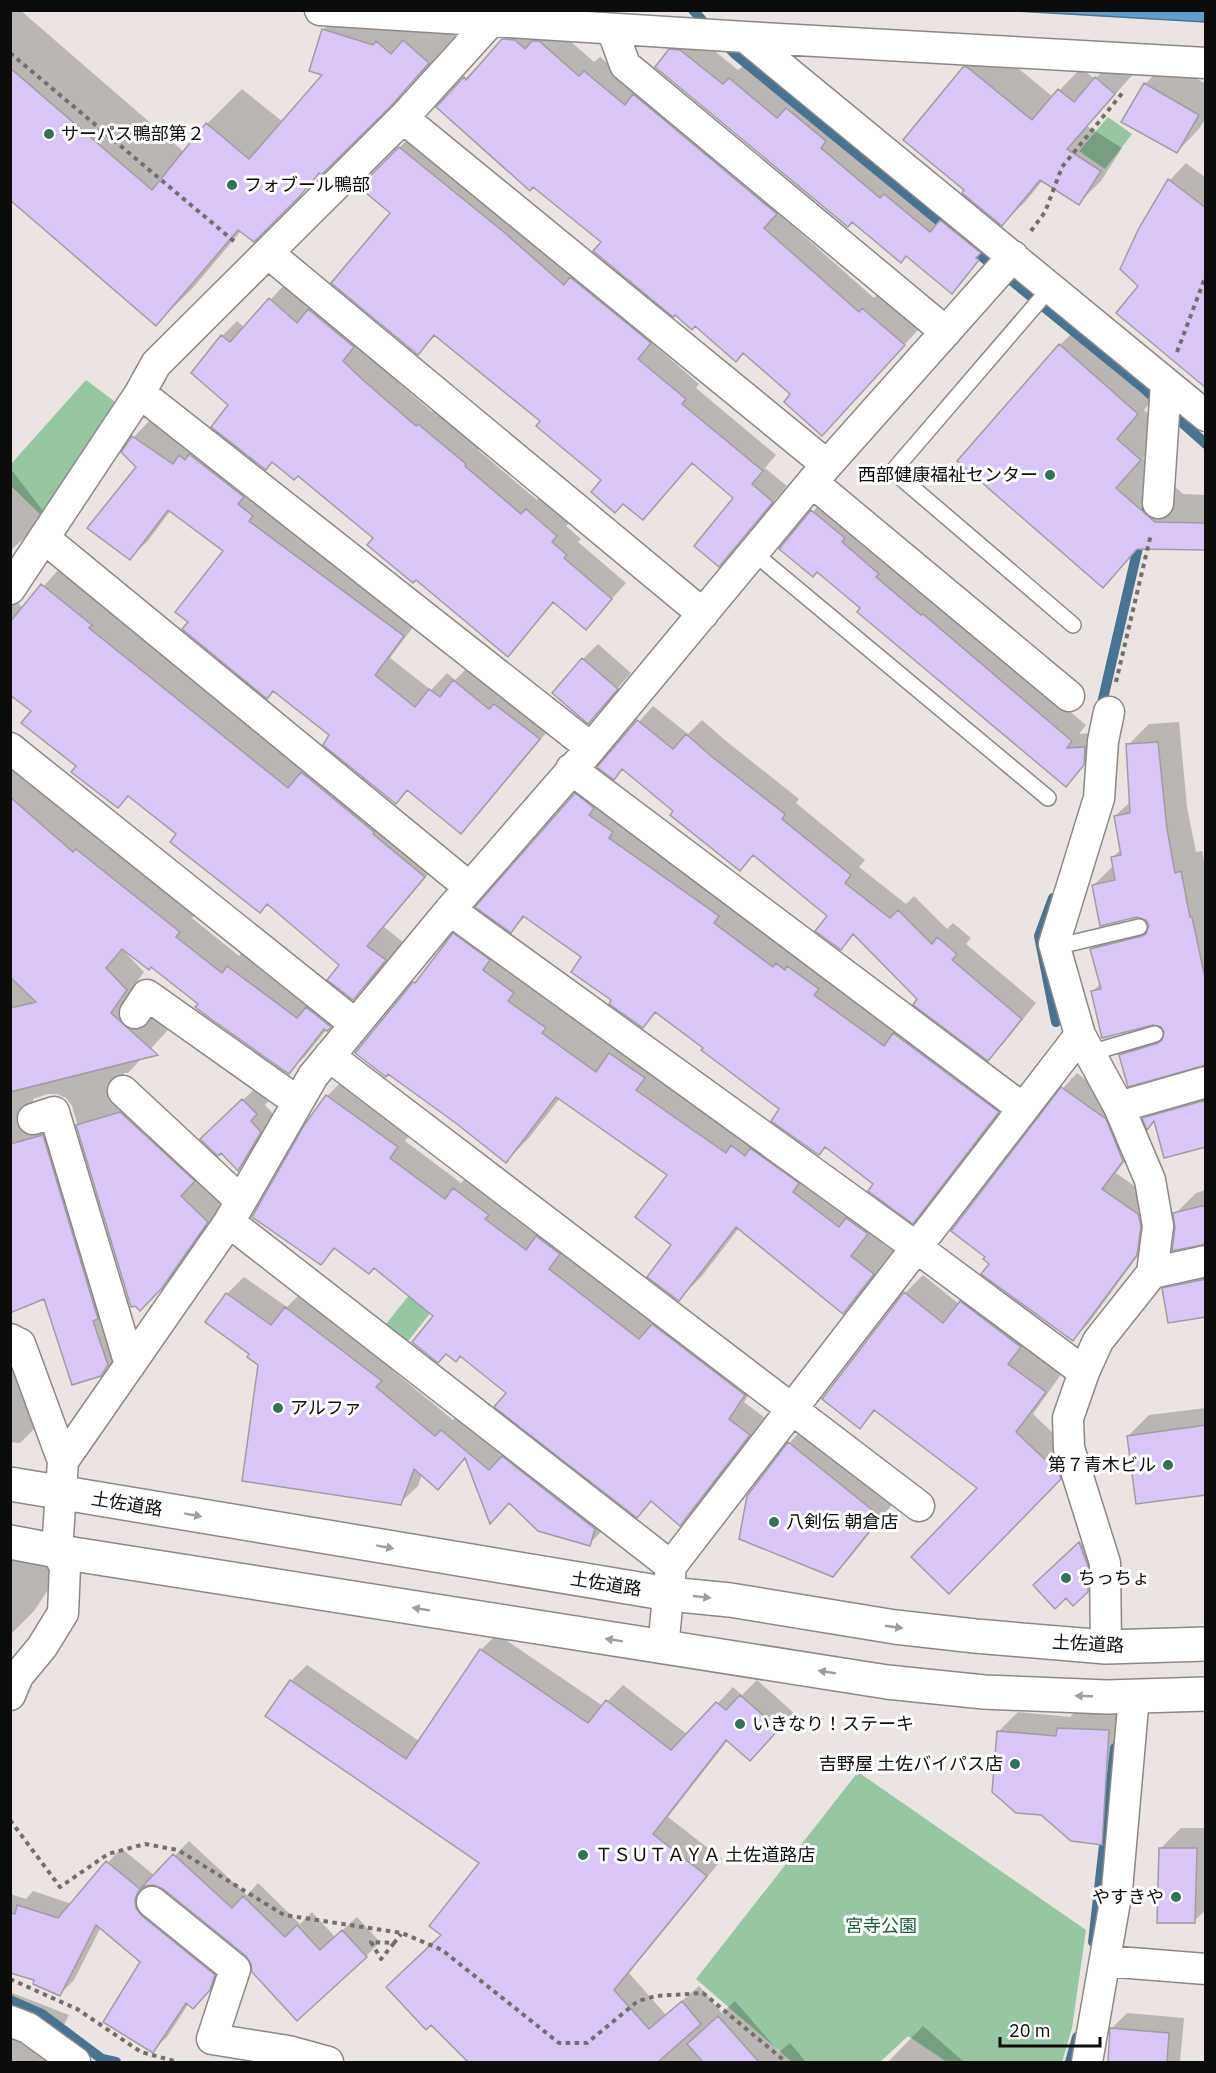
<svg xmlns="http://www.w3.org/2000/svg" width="1216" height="2073" font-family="'IBM Plex Sans','Noto Sans JP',sans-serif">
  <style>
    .green { fill: #94c7a2 }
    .water { fill: #619fcd; stroke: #487392; stroke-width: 1.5 }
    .shadow { fill: #0003 }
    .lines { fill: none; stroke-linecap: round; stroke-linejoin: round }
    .stream { stroke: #487392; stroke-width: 10 }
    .building { fill: #dac5f9; stroke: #9f9da3; stroke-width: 1.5 }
    .service-casing { stroke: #8e8884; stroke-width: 18 }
    .minor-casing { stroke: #8e8884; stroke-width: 33 }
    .trunk-casing { stroke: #8e8884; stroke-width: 36 }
    .path { stroke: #736f6c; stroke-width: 4; stroke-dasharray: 4.5 4.5; stroke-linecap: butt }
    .service { stroke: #fff; stroke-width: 15 }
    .minor { stroke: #fff; stroke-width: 30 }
    .trunk { stroke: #fff; stroke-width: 33 }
    .oneway { fill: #9f9e9d }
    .poi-dot { fill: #32715e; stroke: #fff; stroke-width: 2 }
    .labels { text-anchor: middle; stroke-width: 6; stroke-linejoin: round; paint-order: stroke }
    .poi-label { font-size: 18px; fill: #0e0c0a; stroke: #fff; text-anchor: start }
    .street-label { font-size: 18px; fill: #0e0c0a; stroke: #fff }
    .park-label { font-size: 18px; fill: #196137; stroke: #fff }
  </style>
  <rect width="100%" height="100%" fill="#ebe4e0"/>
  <path class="green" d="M1108,117L1132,134L1105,169L1079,151Z
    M86,380L118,404L43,517L11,486V464Z
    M436,1261L458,1278L405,1345L383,1328Z
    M858,1772L1086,1930L1072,2028L1062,2062H947L908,2036L880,2062H792L696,1979Z"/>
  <path class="water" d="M1016,11H1205V22Z"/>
  <path class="shadow" d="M10,10H20L184,152L207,124L242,89L283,122L324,74L323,30L342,10L463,27L426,69L253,240L241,231L192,289L156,324L10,198Z
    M519,25L554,27L594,62L600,57L640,90L790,198L778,213L874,298L878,294L918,330L837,419L792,394L744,352L603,242L533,185L465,79L480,64L481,65Z
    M685,35L696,36L738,70L745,64L792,103L802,94L840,126L834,133L896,184L900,180L993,245L952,292L670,50Z
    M987,45H990L1053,97L1081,68L1095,79L1118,56L1136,71L1087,126L1122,148L1101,181L1079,203L1043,180L1025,202L1002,224L966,190L964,68Z
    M1167,62L1206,84V118L1199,129L1177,152L1145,84Z
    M414,133L665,328L652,343L699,384L696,388L776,455L765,468L787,486L733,550L719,565L735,498L693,462L657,503L603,480L542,420L436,335L418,353L393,213L361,186Z
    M1186,163L1206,178V380L1140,286L1141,228L1170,180Z
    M285,284L432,412L434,410L480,448L478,450L537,500L542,495L571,521L566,526L581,539L578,542L626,583L586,628L555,601L508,655L374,537L230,405L222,336L237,321L245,328Z
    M1088,317L1166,385L1144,410L1168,431L1143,459L1183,494L1206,495V548L1140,547L1102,586L1060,345Z
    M150,420L189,447L419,619L390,658L431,690L447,673L455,680L470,665L556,721L477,816L460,832L408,790L396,802L331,735L274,690L267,697L190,622L225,551L171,510L147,542L130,558L138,467L123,452L134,437Z
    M10,468L44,512L30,533L10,551Z
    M827,496L939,600L1086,725L1079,734L1100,732L1098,748L1066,785L817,571L781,548Z
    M60,568L109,606L106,610L305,770L441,859L384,927L403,942L371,981L353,998L341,965L268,903L130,795L118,806L78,766L33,711L10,693V592L23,609Z
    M598,644L631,673L588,722L583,659Z
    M653,706L688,734L702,720L726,741L799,799L796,803L865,860L859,867L906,904L914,896L947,929L953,923L971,938L966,944L1036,1003L1003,1044L988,1059L919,999L855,934L840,948L829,916L754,855L740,869L675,811L624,769L614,778L599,767Z
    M1179,722L1187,807L1196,852L1202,851L1206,871V1064L1120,1055L1141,1034L1164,1028L1092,992L1101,983L1091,949L1112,928L1149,919L1093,886L1114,865L1112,858L1121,849L1115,816L1131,801L1128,745L1149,724Z
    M10,763L92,835L94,832L196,914L192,918L239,956L246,949L345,1012L327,1029L306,1055L289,1072L151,965L126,950L124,951L144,972L128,995L168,1030L128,1073H124V1078L225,1204L180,1269L140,1309L136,1304L132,1306L72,1106L66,1098L57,1094H48L33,1099L34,1107L39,1114L119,1356L100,1375L45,1297L10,1311Z
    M590,779L732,901L728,907L788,952L792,949L1012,1097L928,1207L913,1222L875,1184L826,1146L819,1153L781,1108L657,1012L643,1026L613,1000L583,957L526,916L511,931L576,794Z
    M477,911L896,1250L866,1289L843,1312L739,1228L702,1276L679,1299L669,1175L560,1098L529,1138L506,1161L414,983L427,970L454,934Z
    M1077,1073L1120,1105L1137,1145L1116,1173L1153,1199L1151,1238L1088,1324L1073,1339L992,1263L1063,1088Z
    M343,1080L413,1130L405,1141L461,1183L470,1173L760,1378L744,1402L765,1418L696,1507L680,1524L652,1501L637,1516L508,1393L461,1355L435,1315L374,1267L336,1248L320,1263L327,1096Z
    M258,1086L271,1098L265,1105L275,1116L253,1154L238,1169L217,1124Z
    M1206,1086V1145L1155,1120L1148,1127L1144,1119L1165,1098Z
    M1206,1190V1243L1177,1228L1175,1214L1196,1193Z
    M1206,1263V1315L1164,1289L1185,1268Z
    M923,1275L959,1304L979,1285L1062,1373L1033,1414L1076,1455L1077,1460L967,1575L979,1488L876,1410L860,1427L824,1398L905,1293Z
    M244,1277L287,1307L303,1291L398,1363L392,1370L453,1420L459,1414L606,1527L589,1544L466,1457L438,1488L422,1474L418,1486L400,1503L259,1365L251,1354L207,1322L227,1294Z
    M10,1348L42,1421L20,1443L10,1442Z
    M1206,1408V1493L1128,1436L1149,1415Z
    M804,1428L895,1501L848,1560L833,1575L748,1497L789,1443Z
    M1095,1529L1103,1576L1087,1591L1050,1570Z
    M10,1555H71L34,1611L10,1635Z
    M497,1634L603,1706L623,1685L688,1735L733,1687L742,1695L757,1680L794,1713L766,1743L728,1740L668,1817L722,1859L629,1973L666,2015L699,1986L722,2013L735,2001L779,2052L790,2043L806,2062H469L432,2022L443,1935L481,1862L267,1716L291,1681L307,1665L419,1741L481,1650Z
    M1078,1709L1129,1710L1122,1823L1102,1843L998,1732L1018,1712L1070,1717Z
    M1181,1828H1206V1910L1194,1921L1160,1849Z
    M189,1841L247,1895L258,1883L300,1924L312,1912L335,1937L357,1917L380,1942L366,1956L253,1963L247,1955L164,1887L156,1884H149L150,1894L224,1974L207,1993L189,2003L167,2037L152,2051L142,1962L101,1927L74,1980L60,1994L36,1979L10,1971V1894L26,1899L33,1891L72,1904L121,1848L155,1876Z
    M10,1992L69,2015L45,2062H10Z
    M1127,2013L1184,2018L1180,2062H1109L1112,2028Z
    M923,2026L964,2062H888Z"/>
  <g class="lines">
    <path class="stream" d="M693,10L709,28
      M722,41L736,55L950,230
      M969,246L1141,386L1206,444
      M1100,712L1149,500
      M1053,898L1039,936L1056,1022
      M1093,1942L1115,1748
      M10,2000L42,2014L102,2059L116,2062
      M1070,2062L1077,2037"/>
  </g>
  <path class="building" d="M322,29L373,45L376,41L391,54L403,40L429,63L391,106L321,175L319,173L300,196L254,242L238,230L156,326L10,200V68L152,190L206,123L249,159L322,75L309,71Z
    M502,39L515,40L525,49L532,41H539L579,76L584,71L625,105L633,94L777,214L764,228L859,312L862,308L905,345L822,436L784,402L790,394L743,353L736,362L695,326L692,330L675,315L673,317L593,251L601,242L533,187L530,191L436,107L464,77L466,80Z
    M669,49L680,50L723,84L729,78L777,118L786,108L826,141L821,148L880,198L884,194L930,232L940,220L981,253L976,258L979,260L952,294L906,256L901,263L852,222L848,227L655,67Z
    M963,67H967L1032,120L1058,89L1074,102L1095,77L1115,94L1067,149L1101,171L1079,205L1040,180L1002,226L962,193L964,190L903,140Z
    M1144,83L1199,115L1177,153L1121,122Z
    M399,147L505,233L564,285L570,277L651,343L638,359L686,399L682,404L763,471L752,484L773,502L719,567L694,546L733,498L692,463L643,520L623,504L615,513L591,492L601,480L536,426L540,421L434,335L418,355L331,283L390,213L359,187Z
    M1168,179L1206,208V388L1116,313L1138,286L1120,269L1139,228Z
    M269,298L297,323L308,309L354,347L343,361L363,380L416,426L418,424L466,464L465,466L521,514L526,509L557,536L552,542L567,555L564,558L612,599L586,630L553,602L508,657L416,580L413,583L367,545L373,538L298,476L294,480L272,462L266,470L211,427L228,405L191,373L221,335L230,342Z
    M1059,344L1138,414L1117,439L1141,460L1116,488L1155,522L1206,523V550L1137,549L1103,588L957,461Z
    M132,436L173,464L179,455L185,460L189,454L244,497L238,504L253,516L249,521L404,636L375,675L415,707L429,689L440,697L453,680L489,709L494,704L540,739L461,834L407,790L396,804L323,745L329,735L273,691L267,699L182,629L188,622L175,612L223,551L168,510L130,560L87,528L136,467L121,452Z
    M811,510L845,538L842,542L879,574L876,577L921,615L923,614L1072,741L1067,748L1085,747L1084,765L1066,787L857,612L860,608L817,572L813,577L779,549Z
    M41,584L92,625L89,628L288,788L301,772L374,832L373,834L425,877L367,946L386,960L353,1000L327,980L339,965L267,904L260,913L170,842L176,834L128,796L118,808L71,772L76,766L21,723L31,711L10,695V622Z
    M582,658L618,689L588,724L552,693Z
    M637,720L673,749L686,734L711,756L785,814L782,819L851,875L845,883L890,918L898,910L932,944L937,937L957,954L952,960L1022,1019L988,1061L913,1005L917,999L853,934L841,950L815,931L827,916L753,855L740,871L670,815L673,811L622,769L614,780L597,767Z
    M1158,742L1167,829L1175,873L1181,871L1190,917H1192L1206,982V1065L1128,1087L1119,1055L1158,1043L1162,1040L1164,1032L1161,1027L1153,1025L1102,1038L1091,991L1101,989L1090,949L1142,936L1146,934L1149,925L1146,920L1137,917L1100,926L1092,885L1115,880L1111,857L1121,855L1114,816L1130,813L1126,744Z
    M575,793L594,808L589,815L613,832L609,838L719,916L714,923L773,967L776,963L785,970L787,966L819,989L814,995L884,1046L893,1033L999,1112L913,1224L868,1191L873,1184L825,1147L819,1155L771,1121L779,1109L701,1050L703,1048L655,1012L643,1028L609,1004L611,1000L571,972L581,957L523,916L511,933L475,907Z
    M10,797L73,852L76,849L180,932L176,937L222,973L227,966L297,1018L306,1007L331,1027L327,1031L324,1029L289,1074L211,1019L195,1007L198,1004L151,967L149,970L122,949L106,968L127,990L111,1013L158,1055L10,1092V1008L36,1002L10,977Z
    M453,933L490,960L483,970L514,993L508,1001L546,1028L542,1033L596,1072L609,1053L645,1078L636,1090L687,1126L726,1153L731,1145L745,1156L750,1148L799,1183L793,1192L839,1227L846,1218L868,1234L851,1256L874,1274L843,1314L736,1227L679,1301L647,1277L671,1245L635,1217L667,1175L556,1097L506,1163L457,1124L388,1074L386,1077L355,1053L413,982L415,983Z
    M1061,1087L1106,1119L1123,1161L1102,1189L1138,1214L1141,1226L1137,1255L1073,1341L981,1274L989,1264L983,1259L985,1257L951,1231Z
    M326,1095L398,1147L390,1158L445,1199L453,1188L489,1215L485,1219L526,1250L536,1236L560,1254L549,1269L639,1339L652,1324L745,1395L729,1419L750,1435L680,1526L651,1501L637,1518L494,1407L506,1393L460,1356L456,1362L446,1354L438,1363L412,1342L433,1316L374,1268L369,1274L334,1248L321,1265L252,1217L305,1124Z
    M242,1099L257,1114L251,1121L261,1132L238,1171L221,1153L218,1156L200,1139Z
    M1206,1100V1147L1164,1158L1154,1121L1147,1130L1142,1118Z
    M120,1112L195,1181L181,1196L208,1222L162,1288L140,1311L135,1306L131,1307L76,1125Z
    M43,1135L98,1319L93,1321L108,1365L101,1376L72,1385L44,1299L10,1313V1144Z
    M1206,1205V1244L1172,1251L1175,1228L1173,1213Z
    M1206,1279V1317L1168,1323L1162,1288Z
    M904,1292L943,1323L960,1301L1021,1347L1008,1364L1046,1392L1016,1432L1059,1473L1061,1479L949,1594L911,1557L977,1488L874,1410L860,1429L822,1399Z
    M226,1293L271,1325L285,1307L382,1381L376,1387L435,1436L441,1430L489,1470L502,1456L595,1529L590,1546L538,1531L509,1503L490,1524L465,1458L438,1490L414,1469L401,1505L242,1481L258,1365L247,1357L249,1354L205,1322Z
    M1206,1425V1495L1136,1504L1127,1436Z
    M788,1442L881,1517L833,1577L739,1539L747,1496Z
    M1079,1542L1088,1566V1570L1086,1572L1088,1575V1592L1073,1606L1066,1598L1055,1609L1033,1585Z
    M480,1649L588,1723L606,1700L671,1750L716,1702L726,1710L740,1695L779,1729L750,1761L726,1740L653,1834L707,1876L614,1990L649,2029L682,2001L701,2024L658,2062H468L431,2025L426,2030L386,1987L441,1935L429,1926L479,1863L265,1716L290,1680L406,1759Z
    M1057,1728L1109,1730L1102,1845L1071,1841L1041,1815L1016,1813L992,1792L997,1731L1056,1736Z
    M1159,1848H1197L1195,1923H1157Z
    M173,1854L232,1908L243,1896L285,1937L297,1925L320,1950L342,1930L367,1957L297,2021L252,1972L251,1964L246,1956L163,1889L154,1885L145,1886L138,1892L135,1899L136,1908L141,1915L215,1975L210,1990L193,2009L186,2003L153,2053L103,2022L140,1962L96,1925L60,1996L33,1984L34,1980L10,1973V1912L15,1914L17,1905L58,1918L106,1861L140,1889Z
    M718,2016L759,2062H703L687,2044Z
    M1110,2028L1169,2033L1167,2062H1108Z"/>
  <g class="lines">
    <g class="service-casing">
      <path id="service" d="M1051,287L893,471L1073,625
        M754,553L1048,798
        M1055,947L1139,927
        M1090,1053L1155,1034"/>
    </g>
    <g class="minor-casing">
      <path id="minor" d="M320,10L745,37L1206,63
        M612,29L625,65L946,332
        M745,37L1206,416
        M403,118L827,465
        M268,253L703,614
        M140,393L591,748
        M812,482L1069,696
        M1158,503L1166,384
        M44,538L469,887
        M10,589L140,393L156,364L403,118L492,20
        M10,748L355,1024
        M571,769L1022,1108
        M450,910L916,1247L1084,1372
        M135,1013L147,995L298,1102
        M329,1056L919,1506
        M123,1091L241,1201
        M1119,1107L1206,1082
        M33,1119L54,1112L130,1365
        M229,1222L671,1566
        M1152,1273L1206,1261
        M10,1339L20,1344L63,1461L57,1551L65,1567L63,1613L42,1647L18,1676L10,1695
        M63,1461L229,1222L313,1076L450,910L591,748L812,482L1013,256
        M1106,1647L1105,1563L1069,1448L1068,1418L1084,1372L1098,1341L1152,1273L1158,1226L1150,1180L1119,1107L1080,1035L1054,944L1099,798L1103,741L1109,712
        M663,1648L671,1566L1080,1035
        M152,1902L235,1969L212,2039L288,2051L328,2062
        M1105,1961L1206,1969
        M10,2021L28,2028L75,2062
        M1087,2062L1117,1890L1134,1696"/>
    </g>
    <g class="trunk-casing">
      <path id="trunk" d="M10,1484L669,1594L730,1600L895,1627L975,1636L1106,1647L1206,1644
        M10,1542L73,1554L887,1682L984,1692L1107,1697L1206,1694"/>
    </g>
    <path class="path" d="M10,53L235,242
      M1031,231L1045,212L1062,167L1124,91
      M1177,352L1206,275
      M1116,682L1151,534
      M10,1820L60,1887L108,1854L145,1844L178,1850L284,1915L402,1933L442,1950L559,2043H587L638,2001L656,1996L703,1993L786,2062
      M394,1943L381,1959L371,1942L394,1943L401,1934
      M10,1979L77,2009L141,2052L178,2062"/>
    <use href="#service" class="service"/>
    <use href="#minor" class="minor"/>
    <use href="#trunk" class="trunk"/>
  </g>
  <defs><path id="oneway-solid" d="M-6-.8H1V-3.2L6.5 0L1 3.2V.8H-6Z" transform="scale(1.5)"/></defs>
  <g class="oneway">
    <use href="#oneway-solid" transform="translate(193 1515) rotate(10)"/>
    <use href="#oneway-solid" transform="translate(385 1547) rotate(10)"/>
    <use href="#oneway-solid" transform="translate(702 1597) rotate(6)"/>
    <use href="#oneway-solid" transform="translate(421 1609) rotate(-171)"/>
    <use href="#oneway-solid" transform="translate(894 1627) rotate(8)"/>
    <use href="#oneway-solid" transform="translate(614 1640) rotate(-171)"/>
    <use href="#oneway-solid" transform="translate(827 1672) rotate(-171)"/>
    <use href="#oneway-solid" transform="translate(1084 1696) rotate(-178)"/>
  </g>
  <g class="poi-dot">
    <circle cx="49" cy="134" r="6"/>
    <circle cx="232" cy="185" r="6"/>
    <circle cx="1050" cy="475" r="6"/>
    <circle cx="278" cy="1408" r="6"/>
    <circle cx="1168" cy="1465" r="6"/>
    <circle cx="774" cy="1522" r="6"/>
    <circle cx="1066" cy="1578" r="6"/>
    <circle cx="740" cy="1724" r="6"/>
    <circle cx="1015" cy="1764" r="6"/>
    <circle cx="583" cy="1855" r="6"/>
    <circle cx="1176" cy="1897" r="6"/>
  </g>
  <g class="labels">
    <g class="poi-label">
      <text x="61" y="140">サーパス鴨部第２</text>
      <text x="244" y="191">フォブール鴨部</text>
      <text x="1038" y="481" text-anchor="end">西部健康福祉センター</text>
      <text x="290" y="1414">アルファ</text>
      <text x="1156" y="1471" text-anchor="end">第７青木ビル</text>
      <text x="786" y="1528">八剣伝 朝倉店</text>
      <text x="1078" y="1584">ちっちょ</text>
      <text x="752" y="1730">いきなり！ステーキ</text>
      <text x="1003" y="1770" text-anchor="end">吉野屋 土佐バイパス店</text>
      <text x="595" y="1861">ＴＳＵＴＡＹＡ 土佐道路店</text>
      <text x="1164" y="1903" text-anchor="end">やすきや</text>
    </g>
    <g class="street-label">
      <text transform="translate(127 1504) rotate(9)" y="6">土佐道路</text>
      <text transform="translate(606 1584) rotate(9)" y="6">土佐道路</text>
      <text transform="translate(1088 1644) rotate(3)" y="6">土佐道路</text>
    </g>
    <g class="park-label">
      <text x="881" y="1932">宮寺公園</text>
    </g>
  </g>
  <rect width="1216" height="2073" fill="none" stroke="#0e0c0a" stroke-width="24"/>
  <path d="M1000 2037v9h100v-9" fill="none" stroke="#0e0c0a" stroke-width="3"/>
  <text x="1009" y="2037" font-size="18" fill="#0e0c0a" stroke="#ffffff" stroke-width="4.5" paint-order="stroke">20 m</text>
</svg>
